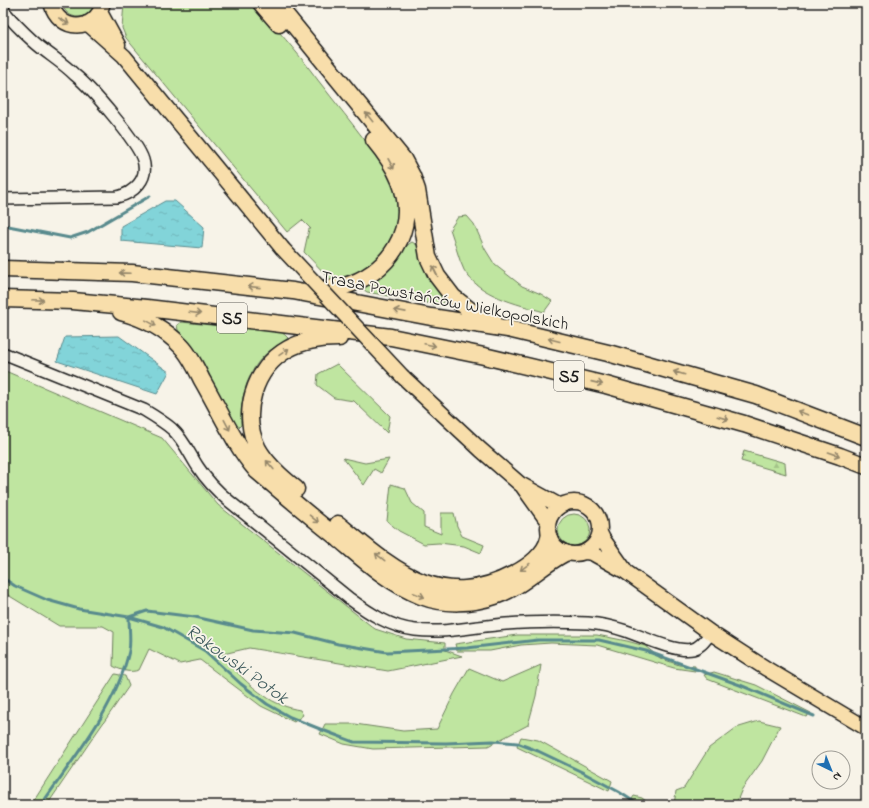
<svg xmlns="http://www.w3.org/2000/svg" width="869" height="808" font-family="'Indie Flower',sans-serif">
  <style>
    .green { fill: #bfe5a0; stroke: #6e805e }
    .forest { fill: url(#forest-firs); stroke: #6e805e }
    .water { fill: url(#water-ripples); stroke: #598a8d }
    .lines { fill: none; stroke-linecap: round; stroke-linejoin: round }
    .stream { stroke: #598a8d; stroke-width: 3 }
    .minor-casing { stroke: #1c1c1c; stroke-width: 14 }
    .major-casing { stroke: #1c1c1c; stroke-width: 17 }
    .highway-casing { stroke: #1c1c1c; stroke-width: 19 }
    .minor { stroke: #f7f3e8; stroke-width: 11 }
    .major { stroke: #f8deab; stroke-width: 14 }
    .highway { stroke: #f8deab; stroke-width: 16 }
    .major-bridge-casing { stroke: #1c1c1c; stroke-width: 17; stroke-linecap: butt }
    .major-bridge { stroke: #f8deab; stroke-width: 14 }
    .oneway { stroke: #95876b }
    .labels { text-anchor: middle; stroke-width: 3.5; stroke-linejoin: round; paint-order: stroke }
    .shield { fill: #f7f3e8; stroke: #5e5c59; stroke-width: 1 }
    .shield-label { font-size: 17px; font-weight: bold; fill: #1c1c1c }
    .street-label { font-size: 18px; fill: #1c1c1c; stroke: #f7f3e8 }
    .water-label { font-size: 19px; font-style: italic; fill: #405c5e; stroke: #f7f3e8 }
  </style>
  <defs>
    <pattern id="forest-firs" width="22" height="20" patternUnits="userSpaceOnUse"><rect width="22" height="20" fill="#bfe5a0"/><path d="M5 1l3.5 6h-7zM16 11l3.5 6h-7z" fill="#a4c489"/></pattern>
    <pattern id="water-ripples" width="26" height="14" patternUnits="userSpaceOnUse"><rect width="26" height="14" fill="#82d4d9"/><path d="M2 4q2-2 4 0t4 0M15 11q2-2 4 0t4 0" fill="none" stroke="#70b5ba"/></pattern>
  </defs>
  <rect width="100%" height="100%" fill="#f7f3e8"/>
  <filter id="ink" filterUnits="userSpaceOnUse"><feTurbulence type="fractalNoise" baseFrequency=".025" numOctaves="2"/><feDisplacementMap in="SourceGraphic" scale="8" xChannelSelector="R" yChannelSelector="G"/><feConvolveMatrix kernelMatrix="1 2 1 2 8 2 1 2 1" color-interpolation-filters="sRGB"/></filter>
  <g filter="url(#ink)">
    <path class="green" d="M62,3H95C90,21 66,22 62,3Z
      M124,3H250C271,21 288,42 305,63C322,86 340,108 357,130C369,146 392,172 397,191C404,220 390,257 362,271C352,276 342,278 330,279L304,252L309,229H311L302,220L287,232L126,38L122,28Z
      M467,216L474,224L485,249L495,265L522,286L541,294L552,301L544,312C517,304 479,296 464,270C458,258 455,242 450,229L458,217Z
      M412,242L417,245L431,280L446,298L442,305H438L367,292L363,289L365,287C376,280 386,273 395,263C401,256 404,246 412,242Z
      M181,322L281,332L285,335L288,338C282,344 274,347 268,352C247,370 240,399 241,425L236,430L203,362L178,330L177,325Z
      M337,364L390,416L387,433L354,401L334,398L317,385L318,374Z
      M3,370L162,438L218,505L375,629L406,639L445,643V650L462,656L388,671L249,648L223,654C231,668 251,687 265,696C274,703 288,708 300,710L303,715L294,722L261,706L200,660L180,664L149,649L139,670C130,673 122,671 113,666L114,632L103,626H59L3,592Z
      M343,458L365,463L389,459L381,473L374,469L364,485Z
      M391,484L405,488L412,503L424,513V527L441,534V513H454L457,526L462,536L484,545L481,553L464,546L439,543L424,544L399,531L387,521Z
      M558 530a16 16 0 1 1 32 0a16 16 0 1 1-32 0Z
      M517,635H597L627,641L645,646L660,658L679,665L695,666V671L674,668L597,645L551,643L521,645L490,651H457L455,644Z
      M541,665L536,696L528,725L488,746L373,749L344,744L320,734L325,724H355L403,731L437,729L454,694L469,668L502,682Z
      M714,672L756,685L811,713L806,717L707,679L704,675Z
      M115,674L125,676L129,686L92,739L47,805H29L35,798Z
      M759,721L780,726L762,761L742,789L737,801L739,805H674L676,791L684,788L709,748L736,728Z
      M521,737L538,740L612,781L609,791L517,747Z
      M634,796L642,798L651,805H628Z"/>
    <path class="forest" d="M744,451L785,463L786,474L741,461Z"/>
    <path class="water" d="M165,201H175L204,227L202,248L121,241V226Z
      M119,336L169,372L157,394L57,361L65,337Z"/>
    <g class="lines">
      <path class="stream" d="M3,225L70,238L88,232L150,196
        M3,578L15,586L47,600L79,609L129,617L163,627L205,651L241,684L267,704L290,717L325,731L354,742L446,743L493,741L517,743L538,751L582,772L619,792L639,805
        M41,805C72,760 117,706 129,651C131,641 129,628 129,617L147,611L195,617L253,630L295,633L338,644L387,652L467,648L538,640H599L646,651L740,685L814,716"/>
      <g class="minor-casing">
        <path id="minor" d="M3,10C12,21 22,31 33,41C46,53 62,62 75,75C91,88 138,142 143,160C149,179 134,193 117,197L3,199
          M3,353L144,410C154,416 164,422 172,429C184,440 190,455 198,467C207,481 217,491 229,501L350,599C369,613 390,627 415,630C445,634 476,626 506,624C532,622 561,622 588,623C601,624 614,627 626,631C643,637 677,653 693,649C701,647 706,639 711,633"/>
      </g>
      <g class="major-casing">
        <path id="major" d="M51,3C59,33 95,33 103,3
          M100,12L118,45
          M87,23L124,56L282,248
          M403,377L481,450L520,484L560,506
          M523,487L548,522
          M548 528a26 26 0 1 1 52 0a26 26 0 1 1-52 0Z
          M600,533L603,539L625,570
          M586,552L592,553L626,572L711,633L767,669L866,728"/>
      </g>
      <g class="highway-casing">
        <path id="highway" d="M261,3L279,24
          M276,3L403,159L412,176L417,190L428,257L437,276L453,297L471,311L494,322
          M3,269L132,273L293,291L431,317L508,329L608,353L756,395L866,437
          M314,289C323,289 333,289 341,287C389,275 419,229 400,181C394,166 384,152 374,140
          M3,299L73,301L147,308L391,337L484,356L606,385L744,424L840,456L866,466
          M121,312C144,318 165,329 181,346C190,355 196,368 202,380C220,411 234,444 257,471C284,494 311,517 339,539C364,560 390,584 421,596C444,605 472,604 495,596C522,587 540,566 565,553
          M296,489C282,478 267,465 258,449C240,414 254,368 288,349C304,340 321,338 339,338
          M338,524C394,570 440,613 514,574C528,567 546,554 549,538"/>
      </g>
      <use href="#minor" class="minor"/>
      <use href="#major" class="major"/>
      <use href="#highway" class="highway"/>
      <g class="major-bridge-casing">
        <path id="major-bridge" d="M282,248L403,377"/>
      </g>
      <use href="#major-bridge" class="major-bridge"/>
    </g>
    <defs><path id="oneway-shaft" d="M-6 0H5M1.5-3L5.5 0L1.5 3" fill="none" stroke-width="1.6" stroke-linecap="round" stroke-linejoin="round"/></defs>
    <g class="oneway">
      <use href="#oneway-shaft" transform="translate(64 21) rotate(30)"/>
      <use href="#oneway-shaft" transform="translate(369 117) rotate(-129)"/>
      <use href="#oneway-shaft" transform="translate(391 164) rotate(61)"/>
      <use href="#oneway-shaft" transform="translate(435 271) rotate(-116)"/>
      <use href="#oneway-shaft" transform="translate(125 273) rotate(-178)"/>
      <use href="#oneway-shaft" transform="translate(254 287) rotate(-174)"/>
      <use href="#oneway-shaft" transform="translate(38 300) rotate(2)"/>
      <use href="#oneway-shaft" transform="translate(400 311) rotate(-169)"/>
      <use href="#oneway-shaft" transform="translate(195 313) rotate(7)"/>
      <use href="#oneway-shaft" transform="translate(151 323) rotate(29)"/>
      <use href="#oneway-shaft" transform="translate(554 340) rotate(-166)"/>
      <use href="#oneway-shaft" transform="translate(430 345) rotate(12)"/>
      <use href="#oneway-shaft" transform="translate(284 352) rotate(-35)"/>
      <use href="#oneway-shaft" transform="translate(679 373) rotate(-164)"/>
      <use href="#oneway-shaft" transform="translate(597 383) rotate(13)"/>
      <use href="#oneway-shaft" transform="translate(803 413) rotate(-159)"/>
      <use href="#oneway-shaft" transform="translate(723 418) rotate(16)"/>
      <use href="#oneway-shaft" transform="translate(227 425) rotate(62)"/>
      <use href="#oneway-shaft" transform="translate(834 454) rotate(19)"/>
      <use href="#oneway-shaft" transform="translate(270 465) rotate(-130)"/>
      <use href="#oneway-shaft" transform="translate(314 519) rotate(40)"/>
      <use href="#oneway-shaft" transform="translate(380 557) rotate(-142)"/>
      <use href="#oneway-shaft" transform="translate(525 567) rotate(144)"/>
      <use href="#oneway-shaft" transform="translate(419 595) rotate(21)"/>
    </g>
  </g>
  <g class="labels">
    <g class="shield">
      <rect x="217" y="303" width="30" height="30" rx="3"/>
      <rect x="554" y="361" width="30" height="30" rx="3"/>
    </g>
    <g class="shield-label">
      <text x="232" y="324">S5</text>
      <text x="569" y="382">S5</text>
    </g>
    <g class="street-label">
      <text transform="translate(445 300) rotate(11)" y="6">Trasa Powstańców Wielkopolskich</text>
    </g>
    <g class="water-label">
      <text transform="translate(238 663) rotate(36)" y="7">Rakowski Potok</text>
    </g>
  </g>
  <rect width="869" height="808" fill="none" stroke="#f7f3e8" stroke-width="16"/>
  <rect x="8" y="8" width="853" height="792" fill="none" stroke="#1c1c1c" stroke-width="1.5" filter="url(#ink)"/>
  <g transform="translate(831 770) rotate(137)"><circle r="19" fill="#f7f3e8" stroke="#9f9d96"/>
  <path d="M0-3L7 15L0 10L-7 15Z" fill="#1f6fb2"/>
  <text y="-6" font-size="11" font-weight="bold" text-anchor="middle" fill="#1c1c1c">N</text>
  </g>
</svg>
